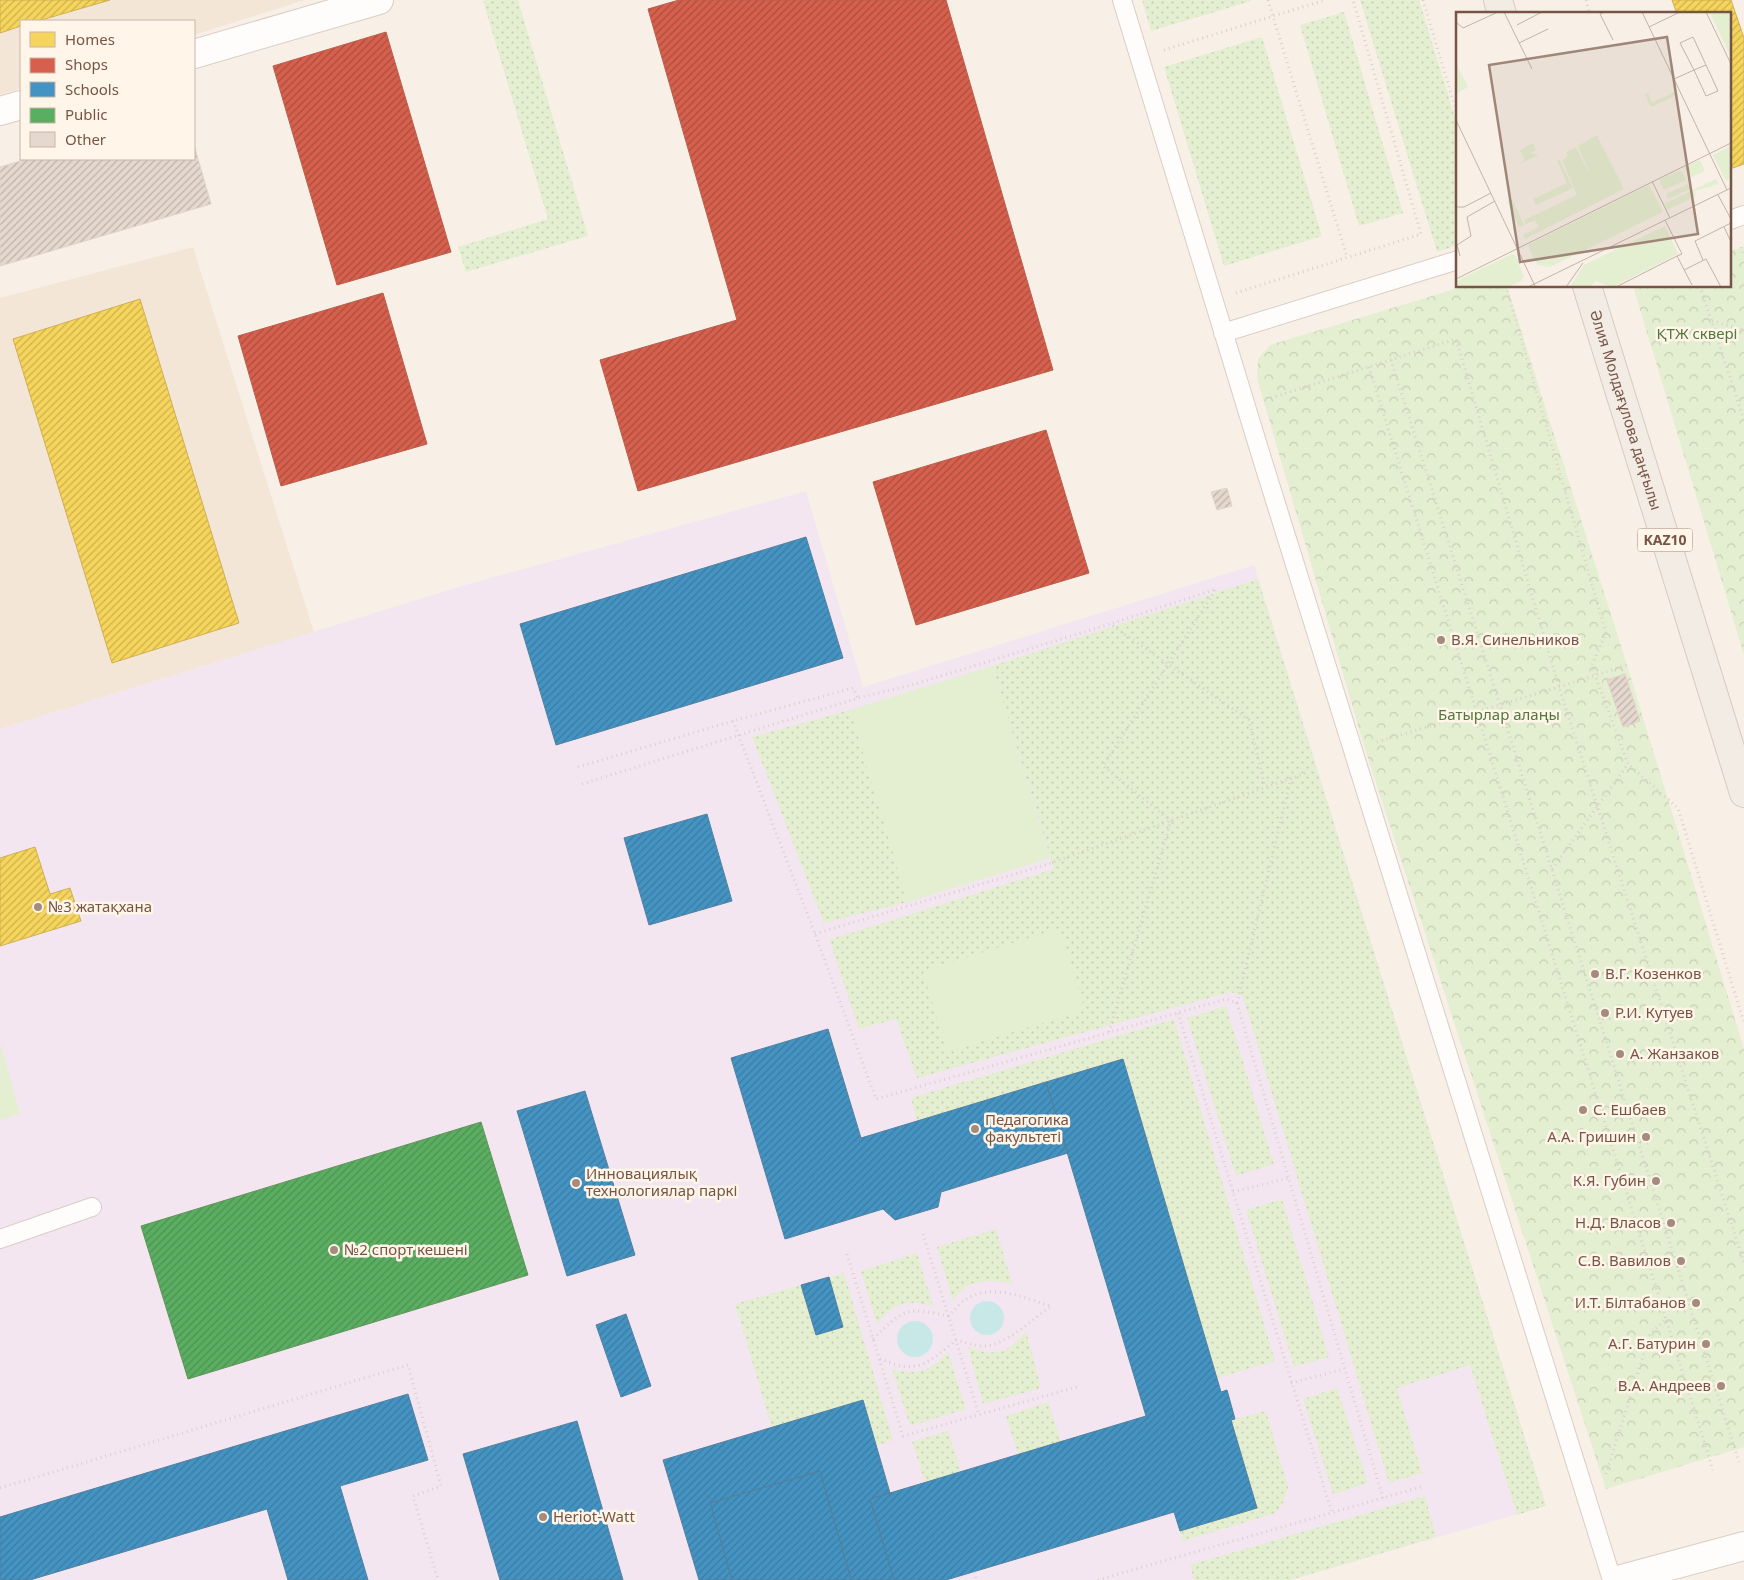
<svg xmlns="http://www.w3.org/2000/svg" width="1744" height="1580" font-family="'Noto Sans',sans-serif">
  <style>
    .residential { fill: #f4e6d7 }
    .education { fill: #f3e6f1 }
    .grass { fill: url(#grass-dots) }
    .forest { fill: url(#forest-crowns) }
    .pitch { fill: #e4eed1 }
    .water { fill: #c8e8e8 }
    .homes { fill: url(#homes-hatch); stroke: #d0af55 }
    .shops { fill: url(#shops-hatch); stroke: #ba5d4b }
    .schools { fill: url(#schools-hatch); stroke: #53809e }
    .public { fill: url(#public-hatch); stroke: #639359 }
    .building { fill: url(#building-hatch); stroke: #e1d3c9 }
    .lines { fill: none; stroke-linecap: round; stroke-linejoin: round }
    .service-casing { stroke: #d9cdc5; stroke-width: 20 }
    .tertiary-casing { stroke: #d9cdc5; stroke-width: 30 }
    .primary-casing { stroke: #d7cac3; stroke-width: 30 }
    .path { stroke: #dad0cb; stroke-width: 3; stroke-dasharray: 1 4; stroke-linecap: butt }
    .service { stroke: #fefdfb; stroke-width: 18 }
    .tertiary { stroke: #fefdfb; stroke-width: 28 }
    .primary { stroke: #f2ece4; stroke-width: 28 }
    .poi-dot { fill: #a48b7e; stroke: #fff5e9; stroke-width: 2 }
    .labels { text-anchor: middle; stroke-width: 5; stroke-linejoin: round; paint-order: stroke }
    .shield { fill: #fff5e9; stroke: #a08577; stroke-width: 1 }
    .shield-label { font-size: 14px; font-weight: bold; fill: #775546 }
    .park-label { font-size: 15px; fill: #50783b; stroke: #fff5e9 }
    .street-label { font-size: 15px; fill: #775546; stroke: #fff5e9 }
    .poi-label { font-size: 15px; fill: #775546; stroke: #fff5e9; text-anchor: start }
    .inset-road { fill: none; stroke: #c4b2a7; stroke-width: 1 }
    .view { fill: #a08678; fill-opacity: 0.15; stroke: #a08678; stroke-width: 2.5 }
    .inset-edge { fill: none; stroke: #775546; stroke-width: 2.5 }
  </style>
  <defs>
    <pattern id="grass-dots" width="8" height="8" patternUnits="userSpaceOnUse" patternTransform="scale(1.25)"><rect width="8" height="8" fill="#e4eed1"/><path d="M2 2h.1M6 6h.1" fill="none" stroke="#c7ceb5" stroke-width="1.8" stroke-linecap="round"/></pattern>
    <pattern id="forest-crowns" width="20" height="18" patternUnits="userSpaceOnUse" patternTransform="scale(1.25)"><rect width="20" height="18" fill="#e4eed1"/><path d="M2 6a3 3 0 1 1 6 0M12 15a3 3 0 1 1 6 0" fill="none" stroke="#c7ceb5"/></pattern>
    <pattern id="homes-hatch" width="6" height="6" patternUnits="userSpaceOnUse" patternTransform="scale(1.25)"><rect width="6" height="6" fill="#f6d55c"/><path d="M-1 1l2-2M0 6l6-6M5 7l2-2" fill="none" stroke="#ccb04e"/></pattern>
    <pattern id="shops-hatch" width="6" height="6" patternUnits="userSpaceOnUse" patternTransform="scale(1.25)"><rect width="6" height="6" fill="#d6604d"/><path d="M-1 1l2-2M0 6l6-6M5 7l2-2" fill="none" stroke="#aa4e3f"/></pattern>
    <pattern id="schools-hatch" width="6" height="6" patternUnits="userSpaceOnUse" patternTransform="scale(1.25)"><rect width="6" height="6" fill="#4393c3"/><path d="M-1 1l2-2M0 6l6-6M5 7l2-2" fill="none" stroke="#3d7ba0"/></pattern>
    <pattern id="public-hatch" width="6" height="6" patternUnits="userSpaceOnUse" patternTransform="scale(1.25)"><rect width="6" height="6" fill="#5aae61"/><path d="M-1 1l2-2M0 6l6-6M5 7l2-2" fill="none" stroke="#4f9052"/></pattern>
    <pattern id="building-hatch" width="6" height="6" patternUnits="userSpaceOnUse" patternTransform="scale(1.25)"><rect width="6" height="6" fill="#e5d8cf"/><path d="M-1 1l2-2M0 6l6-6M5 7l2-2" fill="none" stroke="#beb2aa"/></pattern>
  </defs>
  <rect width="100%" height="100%" fill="#f8f0e7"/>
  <path class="residential" d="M0,0H305L194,35V21H21V88L0,95Z
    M193,247L314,632L0,729V298Z"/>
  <path class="education" d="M806,491L863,687L1254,565L1546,1506L1290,1580H0V729L465,585Z"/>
  <path class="grass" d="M487,0H518L588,236L466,272L458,247L548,219L483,1Z
    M1142,0H1251V1L1151,31Z
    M1360,0H1419L1458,127V245L1437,252Z
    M1344,12L1403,213L1359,226L1300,25Z
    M1262,37L1322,236L1224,266L1164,67Z
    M1258,579L1546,1506L1517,1515L1470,1365L1397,1388L1422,1473L1389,1483L1243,997L1231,992L917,1078L896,1019L859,1029L829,940L1054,869L992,666Z
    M850,710L908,902L824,923L752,737Z
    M1226,1006L1274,1164L1236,1176L1187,1018Z
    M1174,1019L1275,1361L1217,1378L1123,1059L917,1121L911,1098Z
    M1282,1199L1329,1357L1294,1367L1246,1210Z
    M996,1229L1012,1283C997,1281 977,1279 964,1288C960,1291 956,1297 953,1301L937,1247Z
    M917,1253L933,1306C906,1299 895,1302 877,1324L861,1271Z
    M844,1273L893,1440L876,1446L772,1428L735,1304L801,1285L816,1335L843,1327L829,1277Z
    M1026,1331L1041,1388L983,1404L968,1347C996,1357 1007,1354 1026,1331Z
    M948,1352L966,1409L910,1426L892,1369C919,1376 930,1371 948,1352Z
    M1337,1388L1368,1483L1333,1494L1303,1399Z
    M1048,1402L1061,1442L1018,1454L1006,1416Z
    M1266,1411L1288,1487L1284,1501L1276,1513L1183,1541L1180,1531L1256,1508L1231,1420Z
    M948,1431L961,1472L925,1482L912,1442Z
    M1425,1496L1436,1537L1290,1580H1194L1190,1565Z"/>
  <path class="forest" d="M1744,247V655L1633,286H1730V251Z
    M1465,286H1507L1627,665L1744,1049V1447L1606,1489L1364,746L1257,378L1258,359L1270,345Z"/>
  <path class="pitch" d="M992,666L1050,858L908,902L850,710Z
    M1060,928L1085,1010L947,1052L923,971Z
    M1,1045L20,1114L0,1120V1046Z"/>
  <path class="water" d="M970 1318a17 17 0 1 1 34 0a17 17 0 1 1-34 0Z
    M897 1339a18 18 0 1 1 36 0a18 18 0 1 1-36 0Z"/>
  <path class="homes" d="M0,0H110L38,21H21V26L0,33Z
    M1672,0H1731L1744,38V164L1730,169V14H1677Z
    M140,299L239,623L112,663L13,339Z
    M35,847L50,894L70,888L81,921L0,946V858Z"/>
  <path class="shops" d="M679,0H946L1053,370L638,491L600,360L737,320L648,9Z
    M386,32L451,252L337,285L273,66Z
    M383,293L427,444L281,486L238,336Z
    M1046,430L1089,573L916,625L873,482Z"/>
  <path class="schools" d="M806,537L843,658L556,745L520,624Z
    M707,814L732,901L649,925L624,838Z
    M828,1029L861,1138L1046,1082L1068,1153L941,1192L938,1207L895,1220L883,1209L785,1239L731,1058Z
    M1123,1059L1221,1392L1227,1390L1235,1419L1231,1420L1257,1508L1180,1531L1174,1512L946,1580H894L870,1499L1146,1416L1046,1082Z
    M585,1091L635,1255L567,1276L517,1111Z
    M829,1277L843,1327L816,1335L801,1285Z
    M626,1314L651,1386L621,1397L596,1325Z
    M408,1394L428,1460L340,1486L368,1580H288L267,1509L30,1580H0V1517Z
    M863,1400L890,1493L870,1499L894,1580H851L820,1471L710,1503L732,1580H699L663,1460Z
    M577,1421L623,1580H500L463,1454Z
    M820,1471L851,1580H732L710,1503Z"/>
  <path class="public" d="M481,1122L528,1275L188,1379L141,1226Z"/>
  <path class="building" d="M194,145L211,204L0,266V167L27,159H194Z
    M1227,488L1232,506L1217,510L1211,492Z
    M1625,674L1640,721L1623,727L1607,680Z"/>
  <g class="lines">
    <g class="service-casing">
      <path id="service" d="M1122,0L1263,462L1612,1580
        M1730,220L1744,215
        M1223,333L1458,260
        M0,1239L92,1207"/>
    </g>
    <g class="tertiary-casing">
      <path id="tertiary" d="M194,54L379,0
        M0,111L21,105
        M1618,1580L1744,1546"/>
    </g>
    <g class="primary-casing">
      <g id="primary">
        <path d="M1498,0L1502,14"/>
        <path id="s1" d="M1587,286L1744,793"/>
      </g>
    </g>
    <path class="path" d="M1268,0L1347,257
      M1423,0L1458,117
      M1586,0L1590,14
      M1164,50L1325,0
      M1741,247L1744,256
      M1506,286L1606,633L1592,665L1595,675L1628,764L1678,808L1744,1023
      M1700,286L1744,420
      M1236,293L1421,234L1353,0
      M1712,321L1744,330
      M1391,360L1739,1462
      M1369,367L1713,1470
      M1271,398L1456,339L1559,687L1744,1263
      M733,721L815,934L876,1099L1226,999L1237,1003L1383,1498
      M1377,742L1559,687L1627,665
      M578,767L733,721L853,688L858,698
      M582,784L858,698L915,684L1110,624L1249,720L1265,787
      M1552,869L1628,764
      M815,934L1048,864L1306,773
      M1237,1003L1291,778
      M1178,1013L1332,1513
      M1109,1032L1171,821L1103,766L1216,589L1110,624
      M1233,1192L1288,1178
      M923,1234L979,1415
      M847,1254L903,1436L1077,1387
      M873,1339C905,1308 905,1307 948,1316C954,1311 959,1304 965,1300C991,1282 1024,1298 1051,1306
      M880,1359C887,1361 894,1365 902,1366C923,1371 941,1352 956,1340C965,1342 974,1346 983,1346C1005,1346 1033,1319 1051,1306
      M1291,1383L1344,1369
      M1606,1474L1650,1334L1666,1319
      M0,1488L408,1365L441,1486L413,1496L438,1580
      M974,1572L977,1580
      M1098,1580L1421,1487"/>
    <use href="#service" class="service"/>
    <use href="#tertiary" class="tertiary"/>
    <use href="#primary" class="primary"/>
  </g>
  <g class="poi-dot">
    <circle cx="1441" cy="640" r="5"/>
    <circle cx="38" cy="907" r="5"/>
    <circle cx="1595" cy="974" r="5"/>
    <circle cx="1605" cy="1013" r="5"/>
    <circle cx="1620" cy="1054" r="5"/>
    <circle cx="1583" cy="1110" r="5"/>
    <circle cx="975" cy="1129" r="5"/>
    <circle cx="1646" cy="1137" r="5"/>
    <circle cx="1656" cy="1181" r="5"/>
    <circle cx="576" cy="1183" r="5"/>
    <circle cx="1671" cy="1223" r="5"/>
    <circle cx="334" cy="1250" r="5"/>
    <circle cx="1681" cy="1261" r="5"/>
    <circle cx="1696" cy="1303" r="5"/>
    <circle cx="1706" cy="1344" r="5"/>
    <circle cx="1721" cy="1386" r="5"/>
    <circle cx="543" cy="1517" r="5"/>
  </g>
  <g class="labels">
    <rect class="shield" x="1637.5" y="528.5" width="55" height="23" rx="4"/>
    <g class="shield-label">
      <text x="1665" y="545">KAZ10</text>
    </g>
    <g class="park-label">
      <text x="1697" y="339">ҚТЖ сквері</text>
      <text x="1499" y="720">Батырлар алаңы</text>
    </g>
    <g class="street-label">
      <text dy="5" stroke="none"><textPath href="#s1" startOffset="130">Әлия Молдағұлова даңғылы</textPath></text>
    </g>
    <g class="poi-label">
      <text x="1451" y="645">В.Я. Синельников</text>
      <text x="48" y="912">№3 жатақхана</text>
      <text x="1605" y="979">В.Г. Козенков</text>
      <text x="1615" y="1018">Р.И. Кутуев</text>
      <text x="1630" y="1059">А. Жанзаков</text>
      <text x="1593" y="1115">С. Ешбаев</text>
      <text x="985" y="1125">Педагогика<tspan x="985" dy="17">факультеті</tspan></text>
      <text x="1636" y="1142" text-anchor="end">А.А. Гришин</text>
      <text x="586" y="1179">Инновациялық<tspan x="586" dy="17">технологиялар паркі</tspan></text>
      <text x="1646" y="1186" text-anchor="end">К.Я. Губин</text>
      <text x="1661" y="1228" text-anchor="end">Н.Д. Власов</text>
      <text x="344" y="1255">№2 спорт кешені</text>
      <text x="1671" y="1266" text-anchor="end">С.В. Вавилов</text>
      <text x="1686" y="1308" text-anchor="end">И.Т. Білтабанов</text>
      <text x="1696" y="1349" text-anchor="end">А.Г. Батурин</text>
      <text x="1711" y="1391" text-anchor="end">В.А. Андреев</text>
      <text x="553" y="1522">Heriot-Watt</text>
    </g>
  </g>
  <g transform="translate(1456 12)">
    <rect width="275" height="275" fill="#f8f0e7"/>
    <path d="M0,51L12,75L0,82ZM220,79L221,83L195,95L189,82L192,81L196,91ZM141,123L146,134L126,144L122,134ZM77,131L80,138L75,141L82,143L64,152L68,147L64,138ZM120,135L132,159L154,149L168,177L69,227L67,223L83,215L79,208L70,212L68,208L121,183L106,148L112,144L110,140ZM103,147L117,176L80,193L77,187L111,171L101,149ZM244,148L249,159L233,166L228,155ZM225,158L230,168L208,178L203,168ZM260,167L263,172L238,179L240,184L211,198L208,192ZM232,172L234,177L212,187L210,182ZM56,187L68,213L63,215L51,189Z" fill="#e4eed1"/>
    <path d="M275,134V166L270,169L257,143ZM193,173L207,200L94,255L81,253L72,233ZM209,214L222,242L156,275L140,269L133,275H114L128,253ZM56,242L59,243L68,264L65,269L52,275H0V269Z" fill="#e4eed1"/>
    <path d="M275,0V45L254,1ZM146,134L154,149L133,159L126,144ZM110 156a7 7 0 1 1 14 0a7 7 0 1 1-14 0Z" fill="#e4eed1"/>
    <path class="inset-road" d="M48,0L76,57M149,0L144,2L157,28M186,0L271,178M250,0L275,52M0,10L7,16L42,0M61,13L86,0M193,15L224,0M237,25L250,53L238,58L224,31ZM63,31L92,17M218,67L238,58L250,84L262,79L250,53M0,108L79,274M196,169L214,206M262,183L275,207M0,195H8L35,181M209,208L226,242L221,244L236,273M268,215L275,230M4,244L1,233L15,224L11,205L39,189M247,248L239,229L275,211M228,258L250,247L265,275M0,267L275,131M72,275L275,176M110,275L127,251M160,275L221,244"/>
    <path class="view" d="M211,25L242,222L64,250L33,53Z"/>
    <rect width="275" height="275" class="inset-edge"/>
  </g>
  <rect x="20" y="20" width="175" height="140" fill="#fff5e9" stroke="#c9b5a8"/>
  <rect x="30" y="32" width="25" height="15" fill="#f6d55c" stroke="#c9b5a8"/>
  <text x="65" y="45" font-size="15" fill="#775546">Homes</text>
  <rect x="30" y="58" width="25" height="15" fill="#d6604d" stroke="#c9b5a8"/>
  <text x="65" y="70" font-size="15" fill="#775546">Shops</text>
  <rect x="30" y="82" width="25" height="15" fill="#4393c3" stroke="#c9b5a8"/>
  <text x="65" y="95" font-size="15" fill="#775546">Schools</text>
  <rect x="30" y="108" width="25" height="15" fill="#5aae61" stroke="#c9b5a8"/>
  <text x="65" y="120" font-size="15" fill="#775546">Public</text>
  <rect x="30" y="132" width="25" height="15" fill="#e5d8cf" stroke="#c9b5a8"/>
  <text x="65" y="145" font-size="15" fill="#775546">Other</text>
</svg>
